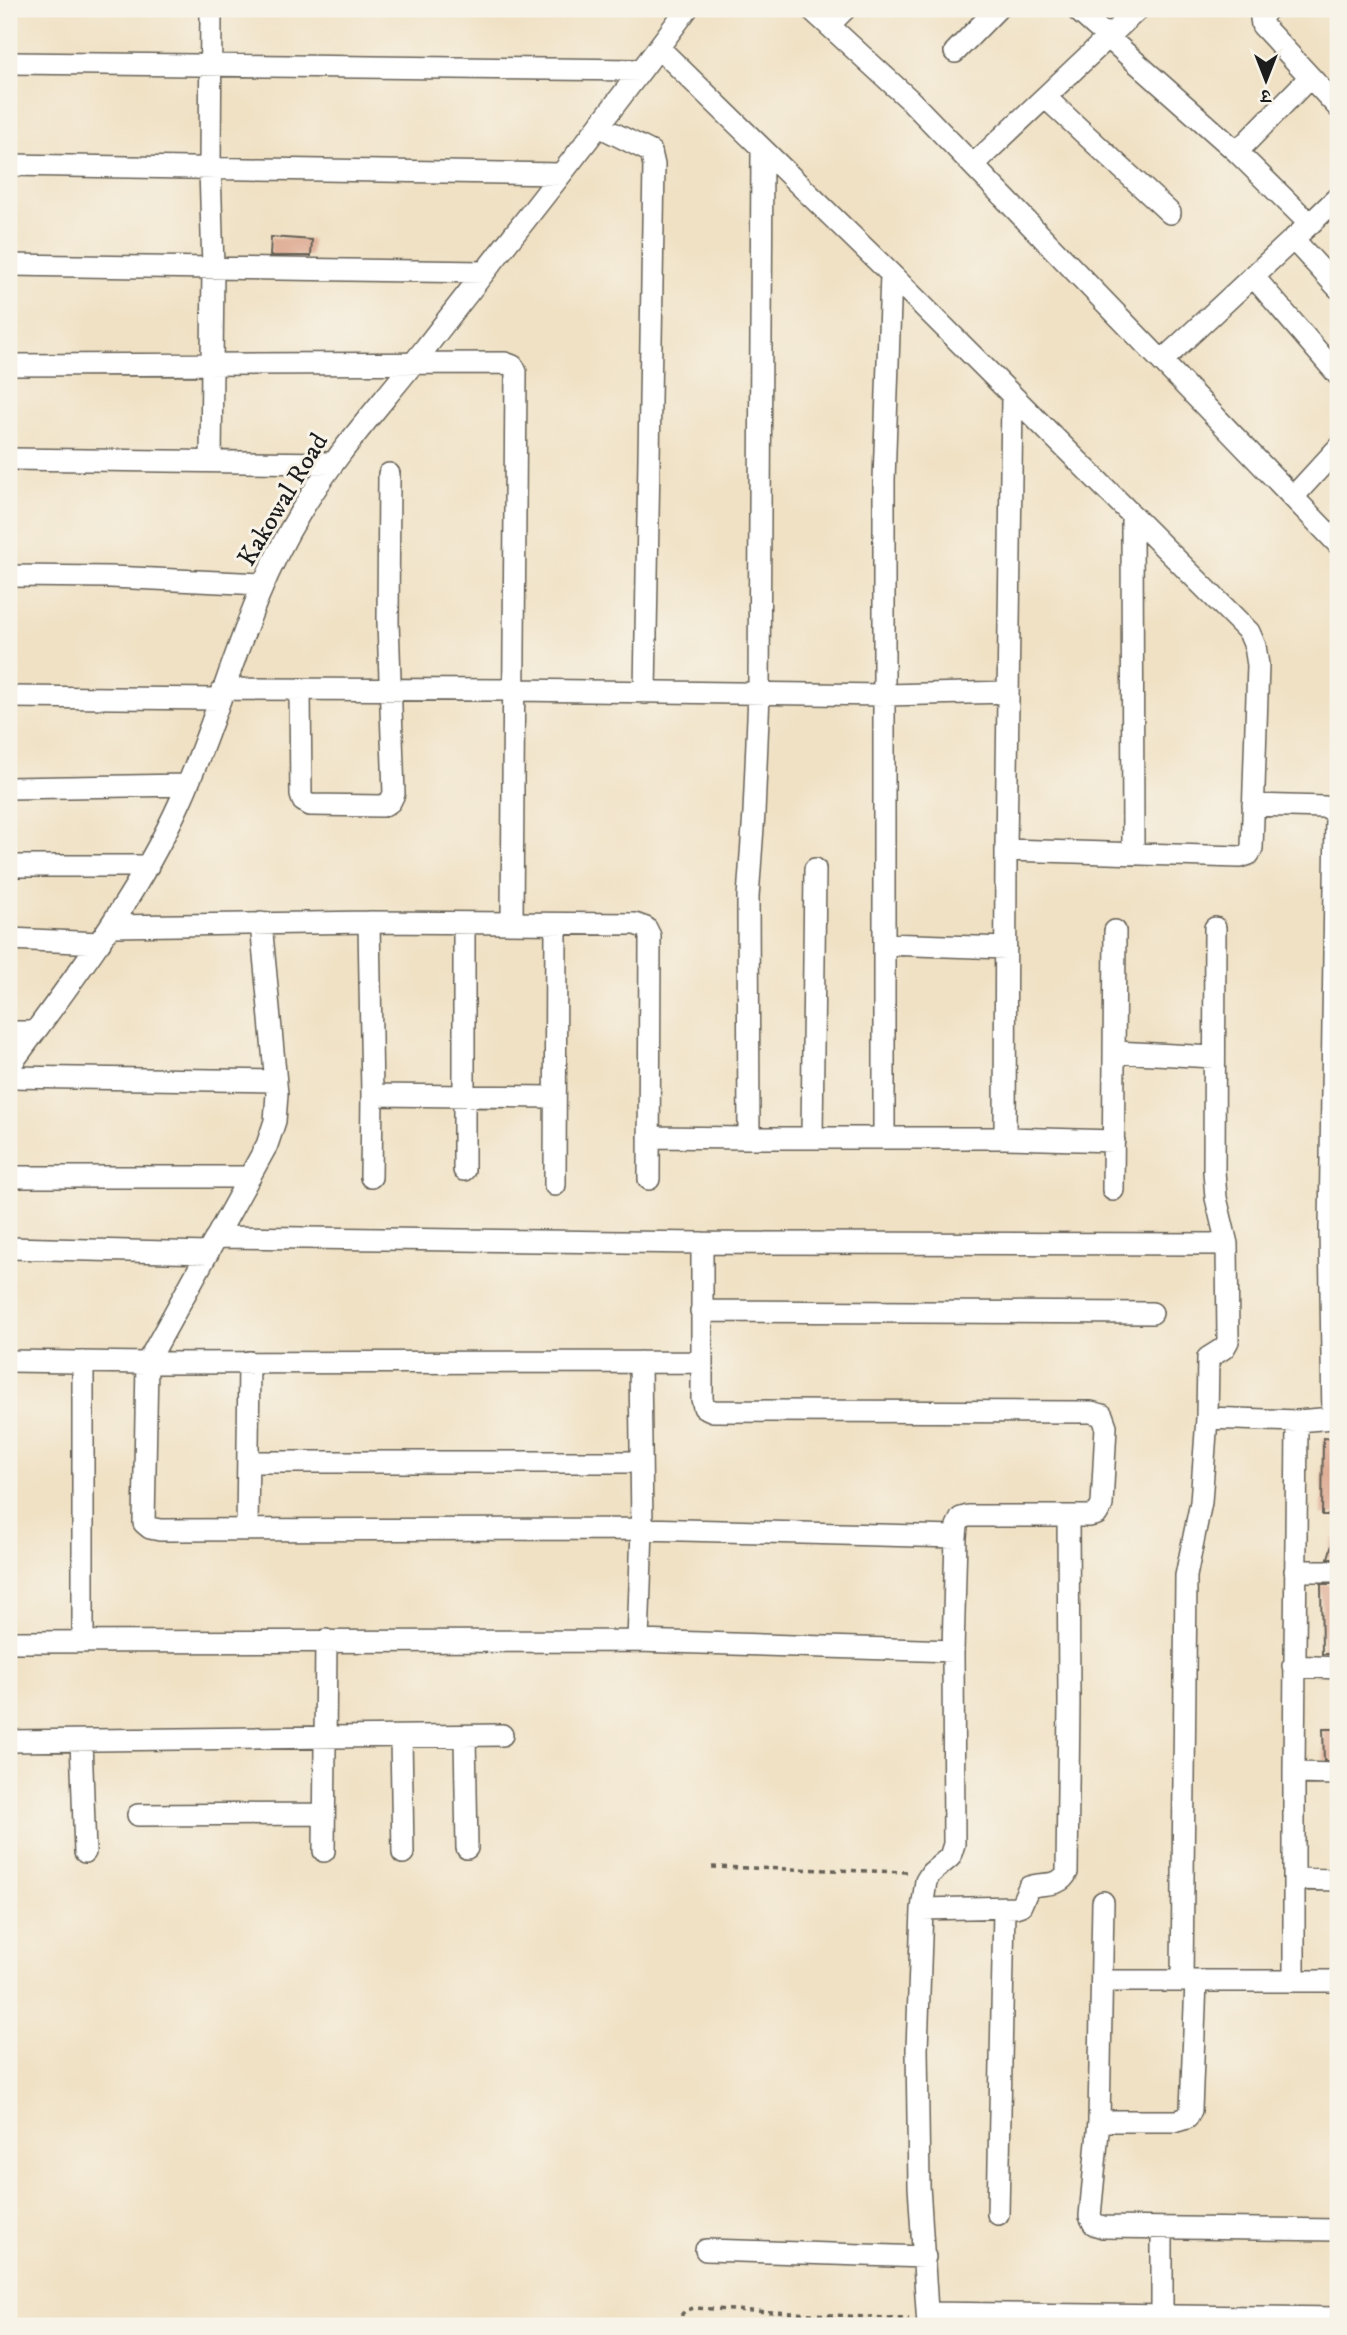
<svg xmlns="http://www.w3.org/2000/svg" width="1347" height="2335" font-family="'IM FELL DW Pica','Noto Serif Devanagari',serif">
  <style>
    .building { fill: #deaa93 }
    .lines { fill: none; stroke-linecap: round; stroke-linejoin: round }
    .street-casing { stroke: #666157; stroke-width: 24 }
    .path { stroke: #666157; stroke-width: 3.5; stroke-dasharray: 5 5; stroke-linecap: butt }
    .street { stroke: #fff; stroke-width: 21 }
    .labels { text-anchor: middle; stroke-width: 6; stroke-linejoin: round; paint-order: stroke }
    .street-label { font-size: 26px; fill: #1c1c1c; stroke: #f7f3e8 }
  </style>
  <rect width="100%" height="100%" fill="#f7f3e8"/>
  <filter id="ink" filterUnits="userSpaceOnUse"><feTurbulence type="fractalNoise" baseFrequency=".0143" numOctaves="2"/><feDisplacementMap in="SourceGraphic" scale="14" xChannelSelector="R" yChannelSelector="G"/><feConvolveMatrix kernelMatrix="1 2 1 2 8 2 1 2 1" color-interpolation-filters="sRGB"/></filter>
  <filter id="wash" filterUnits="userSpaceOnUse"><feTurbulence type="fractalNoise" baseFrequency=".00686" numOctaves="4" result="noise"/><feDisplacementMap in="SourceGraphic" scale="28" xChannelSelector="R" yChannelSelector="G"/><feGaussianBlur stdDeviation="1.57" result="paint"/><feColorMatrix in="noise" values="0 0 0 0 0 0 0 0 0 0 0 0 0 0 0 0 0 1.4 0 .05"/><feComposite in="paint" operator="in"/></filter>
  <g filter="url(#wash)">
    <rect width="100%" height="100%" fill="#f0e1c4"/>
    <g id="blocks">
      <path class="building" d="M271,237L312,240L311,256H270Z
        M1323,1438L1338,1439V1515H1322Z
        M1334,1538L1338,1539V1558H1328Z
        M1321,1584H1338V1654H1322Z
        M1323,1729H1338V1761H1324Z"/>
    </g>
  </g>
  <g filter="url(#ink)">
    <use href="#blocks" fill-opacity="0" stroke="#666157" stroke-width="2"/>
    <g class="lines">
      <g class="street-casing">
        <path id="street" d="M211,9L210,169L213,267L211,461
          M811,9L910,100L1338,544
          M1076,9L1237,152L1310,224L1293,239L1338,288
          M1268,9L1261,18L1262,25L1338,107
          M829,25L845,9
          M659,48L891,274L1249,632L1255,646L1258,665L1252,848L1249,854L1240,857L1006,850L1005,1138H749L748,897L754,813L759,694L762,150
          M955,52L997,9
          M9,63L641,70
          M1045,97L1170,213
          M599,126L651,152L654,165L645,693
          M1237,152L1310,77
          M9,165L561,174
          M973,165L1138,9
          M1310,224L1338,197
          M9,265L484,272
          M1253,276L1338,375
          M1163,360L1293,239
          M9,365L505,363L513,366L516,372L512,922
          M9,459L331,463
          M1293,497L1338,448
          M1132,516L1133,854
          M9,576L111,577L262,584
          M223,689L514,690L886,695L1008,692
          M300,689L301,795L303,801L310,805L382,806L390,802L394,794L388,622L389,474
          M9,697L220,699
          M9,788L187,785
          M1253,805L1325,807L1333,810L1336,818L1330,1229L1333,1418H1338
          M1006,850L1012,398
          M9,866H148
          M369,922L372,1095L371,1177
          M261,923L277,1094L275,1121L267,1145L147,1363L144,1523L150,1528L160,1530L642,1529L956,1537L953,1651L954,1844L950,1857L931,1873L926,1881L922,1909L917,2049L919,2186L928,2326
          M464,923V1170
          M112,926L369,922L635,924L646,928L650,936L649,1179
          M1215,928L1214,1171L1216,1198L1227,1244L1228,1341L1224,1348L1208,1358L1207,1418L1297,1421L1333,1418
          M9,939L100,943
          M885,944L1006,948
          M9,1032H34
          M1115,1052L1214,1057
          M9,1067C72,981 137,898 181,800C224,705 245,603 300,513C335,454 381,405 423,351C511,237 602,125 687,9
          M9,1077L275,1081
          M372,1095L555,1097
          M649,1137L749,1138
          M812,1138L815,869
          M884,1138V480L891,274
          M1005,1138L1114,1141
          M9,1177H250
          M555,1185L556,924
          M1113,1190L1115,931
          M216,1237L702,1243
          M9,1248L208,1253
          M701,1311L1152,1313
          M9,1361L147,1363L701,1362
          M83,1362V1642
          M248,1462H641
          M247,1530L249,1362
          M956,1537L957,1526L961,1518L968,1516H1089L1097,1514L1102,1505L1106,1426L1102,1415L1091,1412L713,1411L704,1407L702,1399V1243L1227,1244
          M1295,1571H1338
          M638,1641L642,1529L640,1362
          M9,1642L638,1641L953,1651
          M1293,1666L1338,1668
          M465,1736L467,1848
          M401,1737L403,1853
          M9,1741L502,1735
          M81,1741L85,1852
          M1294,1773L1297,1421
          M138,1815L324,1814
          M324,1851L326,1640
          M1294,1879L1338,1880
          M1103,1902L1099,2121L1090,2216L1094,2224L1103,2227L1338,2230
          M922,1909L1015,1907L1021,1905L1029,1887C1043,1882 1060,1888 1067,1872L1069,1703L1068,1516
          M1103,1981H1294V1773L1338,1774
          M1182,1981L1186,1576L1201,1502L1207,1418
          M1294,1981H1338
          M1099,2121H1177L1187,2118L1191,2110L1196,1981
          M998,2214L1004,1909
          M706,2250L925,2257
          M928,2313L1338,2318
          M1162,2326V2228"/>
      </g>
      <path class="path" d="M712,1867L908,1872
        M682,2326V2314L686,2310L694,2308L909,2319"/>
      <use href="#street" class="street"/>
    </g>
  </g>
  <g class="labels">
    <g class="street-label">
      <text transform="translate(282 499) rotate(-59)" y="9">Kakowal Road</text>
    </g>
  </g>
  <rect width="1347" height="2335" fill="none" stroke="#f7f3e8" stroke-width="35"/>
  <g transform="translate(1266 80) rotate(180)" stroke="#f7f3e8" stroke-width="5" paint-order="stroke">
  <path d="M0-5L12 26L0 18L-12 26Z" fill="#1c1c1c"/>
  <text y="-10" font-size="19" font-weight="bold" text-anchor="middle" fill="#1c1c1c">उ</text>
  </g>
</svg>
